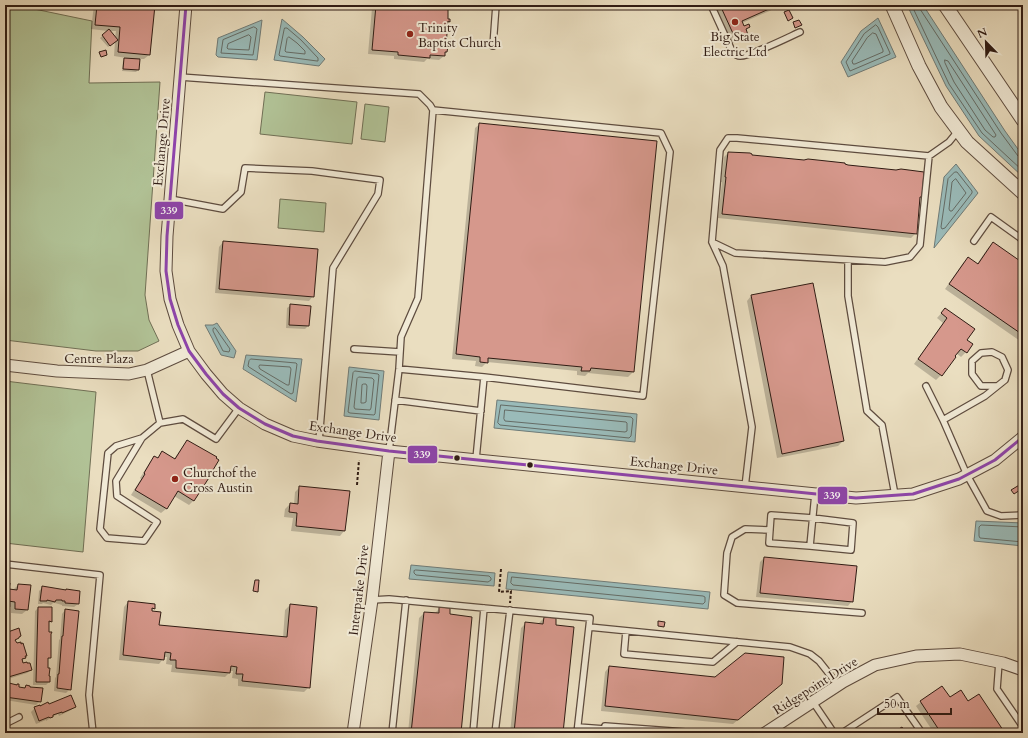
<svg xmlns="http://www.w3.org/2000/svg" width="1028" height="738" font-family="Cardo,serif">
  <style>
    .green { fill: #b1c296; stroke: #706f55 }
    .water { fill: #9abbb9; stroke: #707b77 }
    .shadow { fill: #0003; fill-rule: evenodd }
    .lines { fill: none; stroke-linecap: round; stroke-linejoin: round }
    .shore { stroke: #656c66; stroke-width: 1 }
    .building { fill: #d6988c; stroke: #301c14 }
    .service-casing { stroke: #5e4c3f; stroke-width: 8 }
    .minor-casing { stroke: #5e4c3f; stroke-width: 13 }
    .tertiary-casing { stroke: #5e4c3f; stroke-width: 15 }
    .path { stroke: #301c14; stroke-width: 2; stroke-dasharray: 3 2; stroke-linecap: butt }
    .service { stroke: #f1ead6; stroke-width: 5.5 }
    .minor { stroke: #f1ead6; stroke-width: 11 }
    .tertiary { stroke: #f1ead6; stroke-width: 13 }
    .bus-1-casing { stroke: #f1ead6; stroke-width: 6 }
    .bus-1 { stroke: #8e44ad; stroke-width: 3 }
    .poi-dot { fill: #8f2418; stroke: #f1ead6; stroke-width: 1.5 }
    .bus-dot { fill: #301c14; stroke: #f1ead6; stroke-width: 1.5 }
    .labels { text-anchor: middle; stroke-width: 4; stroke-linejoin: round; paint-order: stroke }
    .poi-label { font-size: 13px; fill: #301c14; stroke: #f1ead6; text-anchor: start }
    .street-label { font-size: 13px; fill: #301c14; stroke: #f1ead6 }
    .line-badge { stroke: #f1ead6; stroke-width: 1.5 }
    .badge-label { font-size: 11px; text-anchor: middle; font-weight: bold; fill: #fff }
  </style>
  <rect width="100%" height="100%" fill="#eadec0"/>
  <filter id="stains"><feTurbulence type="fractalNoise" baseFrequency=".005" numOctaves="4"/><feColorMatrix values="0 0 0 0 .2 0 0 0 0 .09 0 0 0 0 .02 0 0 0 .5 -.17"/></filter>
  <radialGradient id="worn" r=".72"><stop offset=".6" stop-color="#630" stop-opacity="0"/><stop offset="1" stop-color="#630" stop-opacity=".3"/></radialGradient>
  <path class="green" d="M5,5H15L92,21L89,83L160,82L145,295L149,320L159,341L138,351H96L5,340Z
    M265,92L357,102L352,144L260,134Z
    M365,104L389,107L385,142L361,139Z
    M280,199L326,203L324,232L278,228Z
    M5,381L96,392L83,552L5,543Z"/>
  <path class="water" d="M909,5H923L1005,131L1023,156V177L979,136L946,86L909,9Z
    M878,18L896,57L848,77L841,62L861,31Z
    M282,19L303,37L325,59L319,66L274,60Z
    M262,20L257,60L218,57L216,55L218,38Z
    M956,164L978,193L934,248L944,177Z
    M217,323L236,351L234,358L221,355L205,325H213Z
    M246,355L302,359L296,402L243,369Z
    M349,367L384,371L379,420L344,416Z
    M497,400L637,414L635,442L494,428Z
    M976,521L1023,523V546L974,541Z
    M411,565L495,573L494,586L409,579Z
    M508,572L710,592L708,609L506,589Z"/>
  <path class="shadow" d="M94,5H154L149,55L144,59H139L138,70L136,72L122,71L123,61L126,58L114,56L115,41L108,47L100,38L108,31L91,29ZM109,31H116L115,38Z
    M375,5H424L449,21L446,24L445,47L447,51L444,54V56L439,60L427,59L424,62L394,59V56L368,54L372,8Z
    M714,5H783L742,23L743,27H749L745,31L747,35L742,39L731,44Z
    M480,124L656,141L633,372L628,377L588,373L585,376L577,375V371L487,362L482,367L475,366L476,361L452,359L475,128Z
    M728,153L751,156L919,198L916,233L911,238L718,218L722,182H721L724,157Z
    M223,242L313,296L309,301L215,293L219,247Z
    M993,243L1023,264V343L945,289L963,263L968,258L977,264L988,248Z
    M751,296L843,441L838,446L777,458L747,301Z
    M291,305L308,326L305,329L286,328L287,308Z
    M945,309L966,340L972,344L966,352L961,357L956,353L941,375L936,380L914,364L943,323L937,318Z
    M187,441L194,500L189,505L174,496L166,509L161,513L131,495L141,479L140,478L150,462L155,457L157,459L163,452L174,459L183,446Z
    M300,487L348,492L344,531L340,536L291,531L293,518L284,517L285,509L290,504H294L295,492Z
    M764,558L852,601L848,606L756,597L760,562Z
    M5,584L8,590H13L18,585L27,610L22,614L11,613V607L6,606L5,608Z
    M43,587L66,591L78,604L74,607L62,606V605L55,603H53L51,605L43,603L42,604H38L39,591Z
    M128,602L154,608L150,612L158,626L283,638L285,610L290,605L309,687L304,692L238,686V679L232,678L233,671H229V673L225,677L171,672L172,665L166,664L167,657H164L163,659L159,664L119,660L124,607Z
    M38,608L51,621L48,624L50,658L47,660L49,682L46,685H33L35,611Z
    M440,608L460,733H408L419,618L424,613L435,614V613Z
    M65,610L70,689L66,693L54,691L55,678L56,677L59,640L60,639L62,614Z
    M544,618L562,733H510L521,628L526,623L539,625V623Z
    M5,634L20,636L15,641L26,655L21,661L22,664L31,670L27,673L5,680Z
    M609,667L776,688L733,724L601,711L605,672Z
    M5,683L18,688L23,689L26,686L40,701L36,705L5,700Z
    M950,699L1004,733H934L916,706L921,702Z
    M48,706L75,707L71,710L59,716L58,714L52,717L46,721V720L36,724L31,712L35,708Z"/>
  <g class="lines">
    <path class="shore" d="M913,5V8L949,84L982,133L1023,171
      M920,5V9L1001,133L1018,156L1020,158H1023
      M876,25L878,27L890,53V54L850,71L846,62L864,34Z
      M254,27L256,28L257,29L253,55L221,53L223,40Z
      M285,28H287L301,40L318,58V61H317L280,56L279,55L284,30Z
      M873,33L876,34L883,50V52L855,64H853L852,61L867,38Z
      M249,35L251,37L249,50L228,49L227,48L228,44Z
      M289,37L297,43L305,51V54L286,52L285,51L287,39Z
      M945,60L948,61L996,135L995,137H993L985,130L954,82L945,63Z
      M955,172H957L972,191V193L945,228L942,229L941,227L948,179Z
      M956,179L966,193L952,211H950L949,209L952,182L954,180Z
      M215,328L216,329L230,349L229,352L223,351L213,331V329Z
      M251,359L296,363L297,364L293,393L291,394L249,367L248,366L249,361Z
      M260,365L290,367L291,369L289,385H287L260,369L259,367Z
      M355,371L378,374L379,375L375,414L374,415L350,413L348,412L353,373Z
      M359,377L372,378L374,380L371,408L370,410L355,409L354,407L357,379Z
      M364,384H366L367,386L366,402L364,403H361V401L362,385Z
      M501,405L631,417L633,419L631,436L629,438L500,425L498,423Z
      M505,410L626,422L627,423V431L625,432L505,421L504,419Z
      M1023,527L981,525L979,527V536L980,538L1023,542
      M416,570L489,576L491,578V580L488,582L416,575L414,573V571Z
      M512,577L703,596L705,597V602L703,604L513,585L511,583Z"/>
  </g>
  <path class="building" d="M97,5H155L150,55L118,52L120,27L95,25Z
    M376,5H425L434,6V7L448,8V19H450V22L448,21L446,46H448L447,52H445V56L430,55V58L398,55V52L372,50Z
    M720,5H778L742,21L744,26L749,24L750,27L746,29L748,35L736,40Z
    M789,10L793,18L788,21L784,12Z
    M799,20L802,25L795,28L793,22Z
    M109,29L118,40L110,46L102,35Z
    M106,50L107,55L101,57L99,52Z
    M124,58L140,59L139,70L123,69Z
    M479,123L657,141L634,372L591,368L590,371H581L582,367L488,358V363L480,362V357L456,354Z
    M728,152L750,153L752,154V155L804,160L808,159L845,163V164L848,165L896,170L901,169L924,172L922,197H920L917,234L722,214L726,177H725Z
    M223,241L318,249L314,297L219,289Z
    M993,242L1023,263V335L949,284L968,257L978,264Z
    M813,283L844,441L782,454L751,295Z
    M290,304L311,306L309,326L289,325Z
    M945,308L975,329L967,340L973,344L967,353L961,349L955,356L956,357L942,376L918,359L947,318L941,313Z
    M187,440L217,457L216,458L219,460L213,470H214L194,501L178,491L167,509L135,490L145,474L144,473L154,456L158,458L162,451L175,459Z
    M1021,484L1023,488L1014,494L1011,490Z
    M299,486L350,491L345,531L296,526L297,513L289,512L290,503L298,504Z
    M764,557L857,566L853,602L760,593Z
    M255,580H259L258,592L253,591Z
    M5,583H10L9,589L17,590L18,584L31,585L28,610L15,609V602L8,601L7,608L5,607Z
    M42,586L66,590V589L80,591L79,604L65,603V601H62V600H56L55,602L47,600V601H40Z
    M128,601L155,604V609L152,608V611L161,612L159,625L287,637L290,604L317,607L310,688L242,681L243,674H236L237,667L231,666L230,673L176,668V660H170L171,653L165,652L164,660L123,655Z
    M38,607H52V622L49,621V632H52L51,634V658H48V668H50L49,676H50V682H36Z
    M439,607L450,608V614L472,617L461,733H411L424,612L439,613Z
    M65,609L79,611L71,690L57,688L58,674H59L62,636H63Z
    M544,617L556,618V625L574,627L563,733H514L525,622L543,624Z
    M658,621L665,622L664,627L658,626Z
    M19,628L21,636L19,637V638L15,640L17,643L21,642V644L23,643L27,656H25L26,658L22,659L23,663L27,662V663H30L32,670L5,678V669L7,668L6,664H5V633Z
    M745,653L784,657L782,684L738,720L605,706L609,666L715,677Z
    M5,682L17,685V684H19V687L25,688L26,685L30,686V687L43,688L41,702L5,697Z
    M942,686L950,697L961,690L968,701L979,694L1005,733H941L920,701Z
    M71,695L76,707L62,713V712L53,715V717L50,718L49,717L39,721L34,707L40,705V706L48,702L49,704Z
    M902,727L906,733H892Z"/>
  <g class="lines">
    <g class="service-casing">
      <path id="service" d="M711,5L732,51C734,53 736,56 740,56C749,57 789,37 800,32
        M493,46L496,5
        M180,77L419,94L430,105L433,110
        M170,199L223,209L241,192L245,168L312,171L380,180L378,194L333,268L319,441
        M974,241L991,217L1023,240
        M712,242L735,253L885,262L910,257L920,245L929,156
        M848,260V296L867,411L882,425L895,495
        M354,349L400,352
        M399,369L484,377
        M926,386L943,420
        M997,386H981L972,374V361L981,353L992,352L1002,357L1008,370L1005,380L985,396L943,420L967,475L987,511L1001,516L1023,515
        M395,400L481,411
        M160,423L183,419L216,439L239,408
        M142,438L116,446L108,453L100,529L107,538L144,541L157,522L117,496L116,481L142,438L160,423L147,370
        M389,451L399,369L401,337L418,298L433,110L661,133L670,152L643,396L484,377L476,459
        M745,487L752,427L723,266L712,242L720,150L728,138H737L929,156L949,142L958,131
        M770,530L745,529L732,537L727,553L724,595L737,603L862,613
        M810,546L851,550L853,523L813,518L771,515L769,543L810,546L815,494
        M5,564L100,575L89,695L93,733
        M372,600L389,599L590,618L577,733
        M589,627L790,647L810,654L819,661L838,685
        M626,631L624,654L713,662L737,642
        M999,662L997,689L1023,727
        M813,702L834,733
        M5,724L19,717
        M578,727L605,729
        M392,733L406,600
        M473,733L484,608
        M495,733L510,610
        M604,733L605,726L699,733
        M842,733L897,697L922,733"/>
    </g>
    <g class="minor-casing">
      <path id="minor" d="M186,5L167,236L166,271L170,299L178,325L189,351L206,374L223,394L239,408L265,424L293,436L317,441L389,451L856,498L913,494L959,479L995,460L1023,437
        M5,365L57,371L129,374L147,370L189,351
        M353,733L372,600L389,451
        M765,733L843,682L875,665L916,656L960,654L1003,663L1023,670"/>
    </g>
    <g class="tertiary-casing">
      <path id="tertiary" d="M892,5L919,66L941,107L967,142L1023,193
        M945,5L1023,120"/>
    </g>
    <path class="path" d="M357,485L359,460
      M501,569L499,592L511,591L510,603"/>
    <use href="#service" class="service"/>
    <use href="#minor" class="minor"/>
    <use href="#tertiary" class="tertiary"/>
    <g class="bus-1-casing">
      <path id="bus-1" d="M186,5L167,236L166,271L170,299L178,325L189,351L206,374L223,394L239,408L265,424L293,436L317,441L389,451L856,498L913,494L959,479L995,460L1023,437"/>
    </g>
    <use href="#bus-1" class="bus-1"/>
  </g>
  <g class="poi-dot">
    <circle cx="735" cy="22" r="4"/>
    <circle cx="410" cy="34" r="4"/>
    <circle cx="175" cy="479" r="4"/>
  </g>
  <g class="bus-dot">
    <circle cx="457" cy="458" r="3.5"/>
    <circle cx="530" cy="465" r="3.5"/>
  </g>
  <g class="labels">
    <g class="poi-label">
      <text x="418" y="32">Trinity<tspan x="418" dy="15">Baptist Church</tspan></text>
      <text x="735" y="41" text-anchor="middle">Big State<tspan x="735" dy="15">Electric Ltd</tspan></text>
      <text x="183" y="477">Churchof the<tspan x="183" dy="15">Cross Austin</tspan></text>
    </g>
    <g class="street-label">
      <text transform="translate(161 142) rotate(-85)" y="5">Exchange Drive</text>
      <text x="99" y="363">Centre Plaza</text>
      <text transform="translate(353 431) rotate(8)" y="5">Exchange Drive</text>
      <text transform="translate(674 465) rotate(6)" y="5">Exchange Drive</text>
      <text transform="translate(358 590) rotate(-83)" y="5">Interparke Drive</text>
      <text transform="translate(815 685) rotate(-32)" y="5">Ridgepoint Drive</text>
    </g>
  </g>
  <g class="line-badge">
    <rect x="154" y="201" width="30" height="19" rx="4" fill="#8e44ad"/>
    <rect x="407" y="445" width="31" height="19" rx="4" fill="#8e44ad"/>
    <rect x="817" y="486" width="31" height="19" rx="4" fill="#8e44ad"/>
  </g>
  <g class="badge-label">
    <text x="169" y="214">339</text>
    <text x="422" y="458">339</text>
    <text x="832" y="499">339</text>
  </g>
  <rect width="1028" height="738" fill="none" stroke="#eadec0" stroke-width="20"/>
  <rect x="6" y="6" width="1016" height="726" fill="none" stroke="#301c14" stroke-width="2"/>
  <rect x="10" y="10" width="1008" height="718" fill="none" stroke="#301c14"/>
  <g transform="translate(986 42) rotate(337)" stroke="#f1ead6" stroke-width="3" paint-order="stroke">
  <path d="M0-3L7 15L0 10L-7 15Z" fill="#301c14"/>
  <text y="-6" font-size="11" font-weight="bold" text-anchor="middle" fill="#301c14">N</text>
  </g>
  <path d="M878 708v6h73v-6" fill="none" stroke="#301c14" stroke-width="2"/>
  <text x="884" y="708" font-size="12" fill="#301c14" stroke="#f1ead6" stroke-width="3" paint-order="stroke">50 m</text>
  <rect width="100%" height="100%" filter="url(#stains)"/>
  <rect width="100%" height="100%" fill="url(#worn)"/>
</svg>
